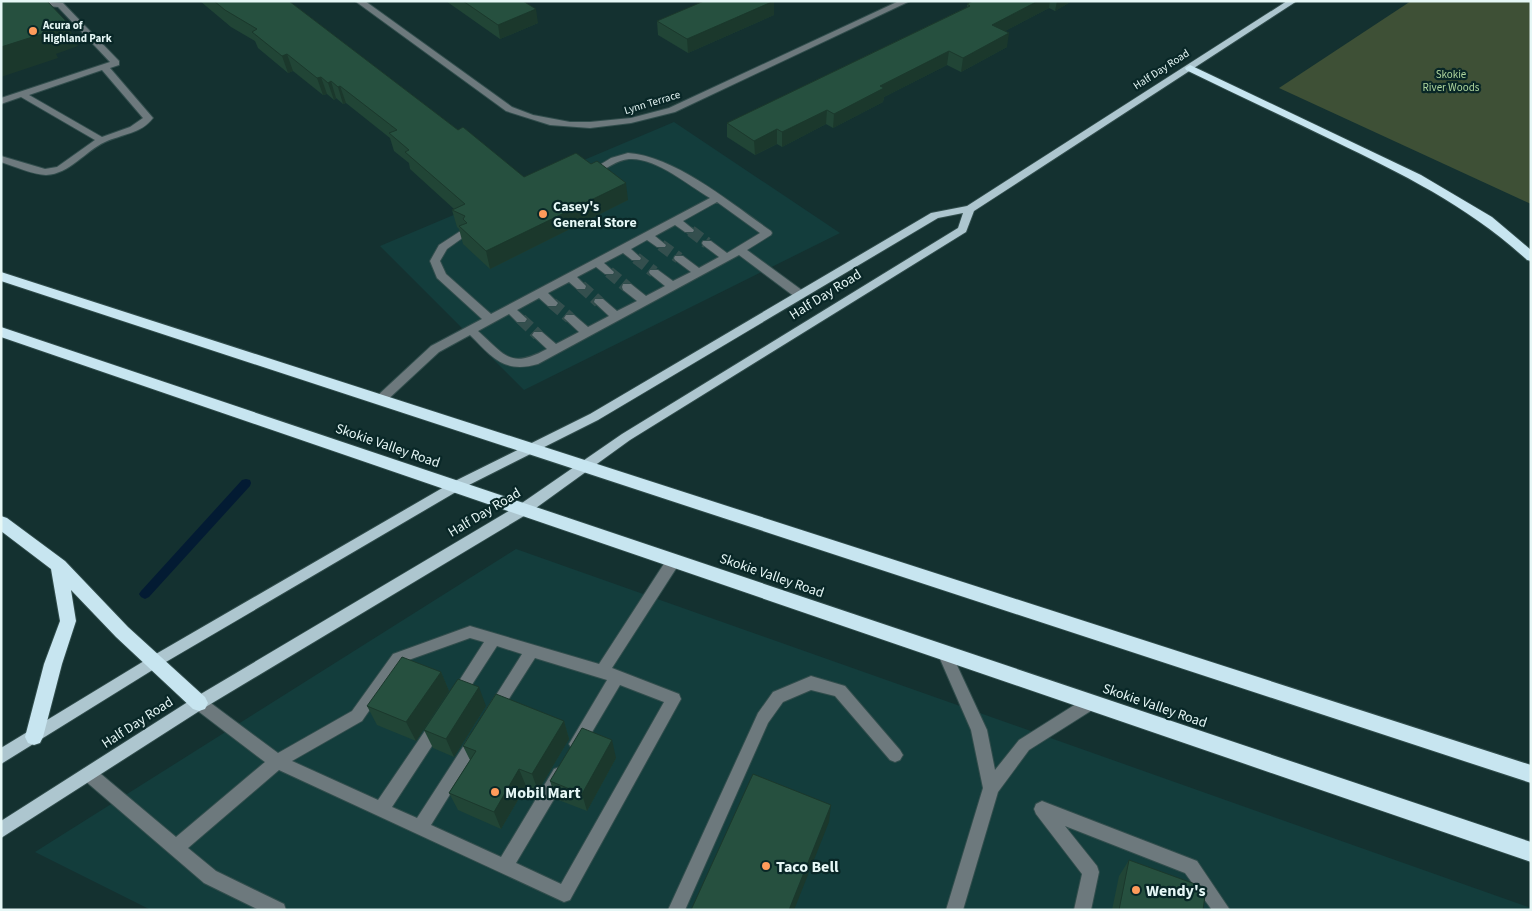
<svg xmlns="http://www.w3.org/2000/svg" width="1532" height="911" font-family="'Source Sans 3',sans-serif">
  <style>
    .built { fill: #133d3c }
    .green { fill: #3e5036 }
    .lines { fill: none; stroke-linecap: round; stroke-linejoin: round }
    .stream { fill: #031b33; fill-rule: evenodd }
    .minor-tunnel-far1 { stroke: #344f4e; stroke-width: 9; stroke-dasharray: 9 4.5; stroke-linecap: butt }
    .minor-tunnel { stroke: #344f4e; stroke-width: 12; stroke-dasharray: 12 5.5; stroke-linecap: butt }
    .minor-casing { stroke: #314d4c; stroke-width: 2 }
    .major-casing { stroke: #314d4c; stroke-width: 2 }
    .highway-casing { stroke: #314d4c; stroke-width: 2 }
    .minor { fill: #6d797d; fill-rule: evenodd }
    .major { fill: #adc6cf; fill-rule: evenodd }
    .highway { fill: #c7e5f0; fill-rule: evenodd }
    .wall { fill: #214536 }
    .shaded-wall { fill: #1b382c }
    .building { fill: #26503f; stroke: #1b382c }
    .poi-dot { fill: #ff9b5b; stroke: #092727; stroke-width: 2 }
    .labels { text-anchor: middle; stroke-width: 4.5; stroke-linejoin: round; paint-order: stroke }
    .far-poi-label { font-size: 11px; font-weight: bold; fill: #e6f7f6; stroke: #092727; text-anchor: start }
    .far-street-label { font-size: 11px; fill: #e6f7f6; stroke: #092727 }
    .far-park-label { font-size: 11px; fill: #add49d; stroke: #092727 }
    .poi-label { font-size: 14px; font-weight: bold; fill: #e6f7f6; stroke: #092727; text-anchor: start }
    .street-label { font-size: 14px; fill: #e6f7f6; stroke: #092727 }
    .near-poi-label { font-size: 16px; font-weight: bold; fill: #e6f7f6; stroke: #092727; text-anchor: start }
  </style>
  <rect width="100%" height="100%" fill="#143130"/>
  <path class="built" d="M674,122L840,233L524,390L380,246Z
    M516,549L1531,908V910H151L35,852Z"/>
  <path class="green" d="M1411,1H1531V204L1279,88Z"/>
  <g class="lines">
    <path class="stream" d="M246,479L250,480L251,483L250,486L149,597L145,599L141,597L139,594L141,591L242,480Z"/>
    <path class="minor-tunnel-far1" d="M689,230L693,233"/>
    <path class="minor-tunnel" d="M691,231L707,243
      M661,245L679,258
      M636,258L654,272
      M609,272L627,287
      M581,286L599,302
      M552,303L570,318
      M521,319L538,335"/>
    <g class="minor-casing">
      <path id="minor" d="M33,1L63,3L119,61V65L110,68L153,118C141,134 122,134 105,142C85,151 70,174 46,175C34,175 13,166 1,162V156L45,169L57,167L95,140L21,97L1,104V98L110,62L58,7L36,5L1,16V11ZM102,70L143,118L130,127L102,137L29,95Z
        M355,1H365L512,107L533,115L570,122H590L631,118L669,108L899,1H910L675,112L631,123L590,128L550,125L506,111Z
        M628,153C675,156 732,204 771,231L772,233L771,235L747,250L803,291L804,294L803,297H795L739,255L538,364C504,374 492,357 470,335L439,352L384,403H376L374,400L376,397L431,346L482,319L437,278L430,261L439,245L459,232L463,231L468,234L447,249L440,261L446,274L491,314L710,198C688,185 655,157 629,159C617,160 606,169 596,174L593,175L588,172L611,158ZM717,202L760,233L727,253L711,241H703L702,243L703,245L719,257L699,268L683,256H675L674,258L675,260L691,272L673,281L658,270H650L649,272L650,274L665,286L646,296L631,284H623L622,287L623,290L637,301L617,311L603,299H595L594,302L609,316L588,327L574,315H566L564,318L579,332L556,344L542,332H534L532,335L547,349C510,369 506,356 478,331L509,314L517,322H525L527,319L517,310L539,298L548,306H556L558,303L548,293L569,282L577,289H585L586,286L577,277L596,267L605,274H613L614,272L604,263L623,253L632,260H640L641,258L631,249L647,240L657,247H665L666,245L655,236L675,225L685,232H693L694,230L683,221Z
        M674,554L679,556L681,560L679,564L612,668L679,694L681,699L570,900L564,902L279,770L188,848L216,871L284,904L286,910H259L204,883L83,779L81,774L83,769L89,767L95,769L176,837L265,762L194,708L192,703L194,698L199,696L204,698L278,753L352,711L393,654L470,626L599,664L669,556ZM470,638L484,642L450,695L452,700L457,702L462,700L497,646L522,654L486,711L488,716L493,718L498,716L535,658L607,680L569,744L572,749L577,751L582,749L620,685L664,702L561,884L516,863L566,779L568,774L566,769L560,767L554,769L501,857L431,825L480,746L483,741L480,736L475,734L470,736L417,818L392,807L443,729L446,724L443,719L438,717L433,719L378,800L292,761L362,721L403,662Z
        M944,646L949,648L987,730L995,770L1019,740L1087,697L1092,695L1097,697L1099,702L1097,707L1029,750L998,792L963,910H946L983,788L971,730L937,652L939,648Z
        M811,676L845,686L900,750L903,755L900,760L895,762L890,760L835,696L811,690L783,702L768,723L685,910H668L758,713L773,692Z
        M1042,801L1197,861L1230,910H1212L1185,873L1065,826L1097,866L1099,872L1091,910H1074L1082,874L1036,814L1034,809L1036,804Z"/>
    </g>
    <g class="major-casing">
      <path id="major" d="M1287,1H1297L974,211L966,232L630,440L529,513L204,708L1,838V821L194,698L519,505L622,434L958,228L963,213L938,218L598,420L461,489L159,666L1,764V748L149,658L451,483L590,414L931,213L967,206Z"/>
    </g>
    <g class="highway-casing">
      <path id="highway" d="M1190,65L1421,175L1492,217L1531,250V261L1527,260C1468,206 1404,175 1334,141C1285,117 1235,94 1186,70L1185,68Z
        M1,272L1531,765V783L1,281Z
        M1,327L1531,842V862L1,337Z
        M1,516L7,518L65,561L128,627L205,697L208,703L205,709L199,711L193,709L116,637L71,590L76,621L62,664L43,737L40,743L34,745L28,743L25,737L44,664L60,621L51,569L1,531Z"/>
    </g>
    <use href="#minor" class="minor"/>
    <use href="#major" class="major"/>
    <use href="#highway" class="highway"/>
  </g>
  <path class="wall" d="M200,1H289L458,130L524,177L628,200L490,269L463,244L459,229L457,227L452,210L454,209L410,169L409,163L394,151L390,138L346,103L343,104L336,98L334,100L327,94L323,95L293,71L288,73L258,48L255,41L231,27Z
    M446,1H523L538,23L500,39Z
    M973,1H1072L1055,11L1049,8L1005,31L1007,47L961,72L947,65L884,97L883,102L833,128L826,124L782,147L777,144L755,155L727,137V123L967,7V4Z
    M774,15L688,53L658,35L657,21Z
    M441,672L449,691L416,741L377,725L367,706Z
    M486,706L454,757L433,748L424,730Z
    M564,721L569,739L538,791L526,786L501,829L458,810L449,793L470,760L463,746Z
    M616,758L587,811L556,799L550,781Z
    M1129,860L1203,910H1112L1119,876Z"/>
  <path class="shaded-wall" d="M774,1V15L688,53L687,39Z
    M1038,1H1050L1049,8L990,39L992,25Z
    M1057,1H1072L1055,11Z
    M536,9L538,23L500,39L498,25Z
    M66,21L78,46L56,54L58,58L1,77V47L41,29Z
    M1009,33L1007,47L961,72L963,58Z
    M949,51L947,65L884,97L883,102L833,128L834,114L880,86Z
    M287,54L293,71L288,73L282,56Z
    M321,77L327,94L323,95L317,78Z
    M331,81L336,98L334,100L328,83Z
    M340,86L346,103L343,104L338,87Z
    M827,110L826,124L782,147V132Z
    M777,129V144L755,155L754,141Z
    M626,183L628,200L490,269L486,251Z
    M441,672L449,691L416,741L406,722Z
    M479,687L486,706L454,757L446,739Z
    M564,721L569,739L538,791L532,774Z
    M612,740L616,758L587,811L582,794Z
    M519,769L526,786L501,829L494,812Z
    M831,805L829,822L794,910H789Z"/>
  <path class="building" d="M1,1H47L66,21L41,29L45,33L1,47Z
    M214,1H289L458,130L463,127L524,177L576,153L591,164L597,161L626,183L486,251L459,226L467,223L463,219L465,216L452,210L465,204L405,152L409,150L389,133L397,130L340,86L338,87L331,81L328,83L321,77L317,78L287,54L282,56L252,32L257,29L225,10Z
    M463,1H523L536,9L498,25Z
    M704,1H774L687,39L657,21Z
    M973,1H1038L992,25L1009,33L963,58L949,51L880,86L884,88L834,114L827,110L782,132L777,129L754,141L727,123L970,6L967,4Z
    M402,657L441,672L406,722L367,706Z
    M458,679L479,687L446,739L424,730Z
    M496,694L564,721L532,774L519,769L494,812L449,793L476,751L463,746Z
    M582,728L612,740L582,794L550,781Z
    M753,774L831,805L789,910H691Z
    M1129,860L1206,888L1203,910H1119Z"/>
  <g class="poi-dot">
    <circle cx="33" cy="31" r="5"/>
    <circle cx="543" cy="214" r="5"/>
    <circle cx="495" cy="792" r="5"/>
    <circle cx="766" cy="866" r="5"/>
    <circle cx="1136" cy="890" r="5"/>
  </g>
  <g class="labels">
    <g class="far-poi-label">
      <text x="43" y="29">Acura of<tspan x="43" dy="13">Highland Park</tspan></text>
    </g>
    <g class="far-street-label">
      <text transform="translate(1161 69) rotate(-33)" y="4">Half Day Road</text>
      <text transform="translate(652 102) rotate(-17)" y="4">Lynn Terrace</text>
    </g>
    <g class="far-park-label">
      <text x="1451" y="78">Skokie<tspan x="1451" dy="13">River Woods</tspan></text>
    </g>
    <g class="poi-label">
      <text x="553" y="211">Casey's<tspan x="553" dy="16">General Store</tspan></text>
    </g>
    <g class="street-label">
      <text transform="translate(825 294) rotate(-32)" y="5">Half Day Road</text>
      <text transform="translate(388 445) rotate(19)" y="5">Skokie Valley Road</text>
      <text transform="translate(484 512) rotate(-31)" y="5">Half Day Road</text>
      <text transform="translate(772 575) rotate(19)" y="5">Skokie Valley Road</text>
      <text transform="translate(1155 705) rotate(19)" y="5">Skokie Valley Road</text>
      <text transform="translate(137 722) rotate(-33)" y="5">Half Day Road</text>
    </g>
    <g class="near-poi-label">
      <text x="505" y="798">Mobil Mart</text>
      <text x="776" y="872">Taco Bell</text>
      <text x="1146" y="896">Wendy's</text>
    </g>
  </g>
  <rect width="1532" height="911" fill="none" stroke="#e6f7f6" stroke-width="5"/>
</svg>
